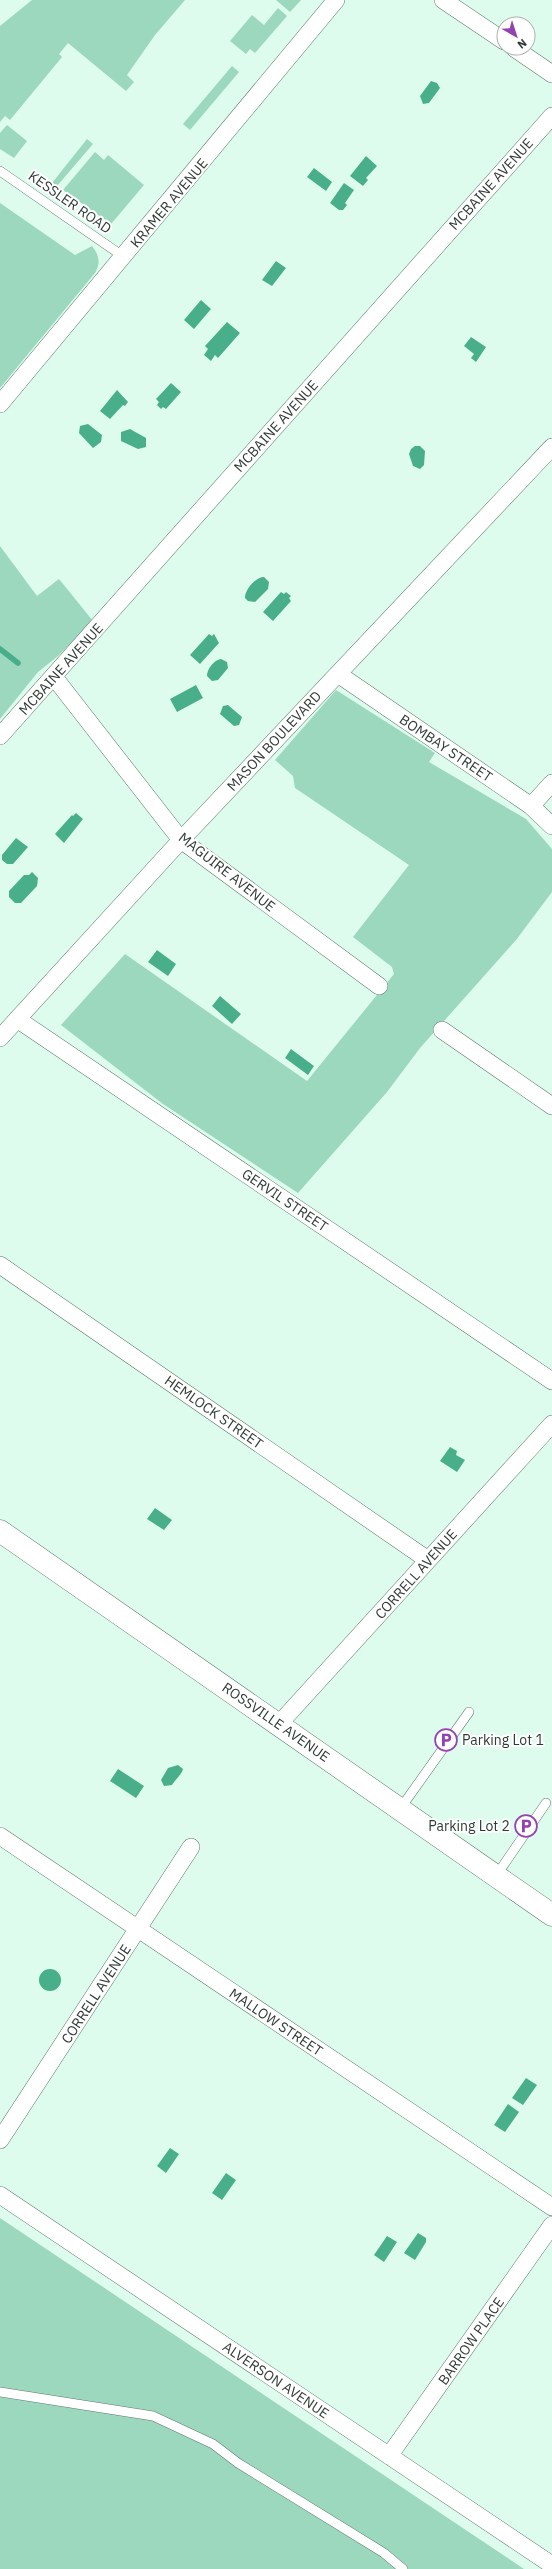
<svg xmlns="http://www.w3.org/2000/svg" width="552" height="2569" font-family="'IBM Plex Sans',sans-serif">
  <style>
    .green { fill: #9bd8bd }
    .water { fill: #49af8a }
    .lines { fill: none; stroke-linecap: round; stroke-linejoin: round }
    .stream { stroke: #49af8a; stroke-width: 5.5 }
    .lane-casing { stroke: #5f7b6f; stroke-width: 10 }
    .street-casing { stroke: #5f7b6f; stroke-width: 18 }
    .secondary-casing { stroke: #5f7b6f; stroke-width: 23 }
    .lane { stroke: #fff; stroke-width: 9 }
    .street { stroke: #fff; stroke-width: 17 }
    .secondary { stroke: #fff; stroke-width: 22 }
    .labels { text-anchor: middle; stroke-width: 4; stroke-linejoin: round; paint-order: stroke }
    .street-label { font-size: 14px; fill: #2f3b35; stroke: #fff }
    .poi-label { font-size: 14px; fill: #2f3b35; stroke: #fff; text-anchor: start }
  </style>
  <rect width="100%" height="100%" fill="#ddfcee"/>
  <path class="green" d="M32,0H185L155,35L127,75L134,82L126,91L68,43L59,54L62,57L10,120L5,116L0,122V26Z
    M276,0H301L290,12Z
    M278,8L287,16L255,53L250,49L246,54L230,41L252,15L264,25Z
    M232,66L239,72L190,130L183,124Z
    M7,125L27,141L14,158L0,149V133Z
    M87,139L93,144L57,186L52,183Z
    M95,152L104,160L108,155L144,185L111,224L63,190Z
    M0,203L75,255L92,246C99,255 101,263 95,273L0,388Z
    M0,546L37,596L59,579L93,621L58,656L38,672L0,719Z
    M336,690L435,753L429,762L526,819L552,849V892L516,940L420,1048L387,1092L298,1193L163,1104L61,1025L125,954L307,1081L394,974L392,967L353,937L409,865L295,788L293,776L275,760Z
    M0,2218L524,2569H0Z"/>
  <path class="water" d="M431,81L437,83L440,88L429,103L423,104L420,96Z
    M366,156L377,166L366,178L368,180L363,186L350,176Z
    M314,168L332,182L326,191L307,177Z
    M344,183L354,190L345,203L347,205L343,210H339L330,203Z
    M276,261L286,268L272,286L262,280Z
    M201,300L211,309L194,329L184,320Z
    M227,322L240,333L218,358L215,355L211,361L204,355L208,349L205,346Z
    M471,337L486,347L476,362L471,358L474,354L464,346Z
    M171,383L181,392L166,409L163,407L161,409L157,405L159,402L156,399Z
    M117,390L128,402L125,406L123,405L110,419L100,411Z
    M88,424L102,435L101,442L93,448L79,433L80,426Z
    M130,429L146,438V447L138,449L121,441V432Z
    M415,446H420L425,451L424,465L420,469L413,466L409,454L411,449Z
    M264,577L269,582L268,589L255,602L248,601L245,598C245,589 256,577 264,577Z
    M281,592L284,594L286,592L291,596L289,598L291,601L273,621L263,612Z
    M209,634L212,636L214,634L219,643L200,664L190,655Z
    M221,659L227,662L228,668L218,680L212,681L207,676C207,669 214,660 221,659Z
    M196,685L203,698L177,712L170,699Z
    M228,705L242,717L239,725L234,726L220,714L223,706Z
    M76,813L83,819L64,843L55,834L72,815L73,816Z
    M16,838L28,847L13,864H7L2,860V855Z
    M32,872L38,878L37,886L21,903H15L9,897V891L24,875H29Z
    M157,950L176,964L168,976L148,962Z
    M220,996L241,1014L232,1024L212,1006Z
    M291,1049L314,1066L308,1075L285,1058Z
    M450,1447L457,1451L456,1455L465,1460L457,1472L440,1461Z
    M155,1508L172,1520L164,1530L147,1519Z
    M178,1765L183,1769C182,1774 175,1780 172,1785L164,1786L161,1780L168,1768Z
    M118,1769L144,1786L136,1798L110,1781Z
    M39 1980a11 11 0 1 1 22 0a11 11 0 1 1-22 0Z
    M526,2078L537,2085L523,2105L512,2098Z
    M508,2104L519,2112L505,2132L494,2125Z
    M170,2148L179,2154L166,2173L157,2166Z
    M226,2173L236,2180L222,2200L212,2193Z
    M418,2233L426,2238V2242L415,2260L404,2253Z
    M387,2236L397,2242L384,2262L374,2255Z"/>
  <g class="lines">
    <path class="stream" d="M0,649L18,663"/>
    <g class="lane-casing">
      <path id="lane" d="M0,171L124,257
        M400,1809L469,1712
        M496,1876L546,1803
        M0,2392L153,2416L213,2444L238,2463L384,2553L403,2569"/>
    </g>
    <g class="street-casing">
      <path id="street" d="M443,0L504,41
        M514,48L552,74
        M0,404L336,0
        M338,674L531,806L552,826
        M54,677L181,840L379,986
        M0,736L552,116
        M531,806L552,783
        M17,1019L552,1381
        M442,1030L552,1106
        M0,1038L181,840L552,447
        M0,1265L428,1560
        M279,1724L552,1424
        M0,1836L552,2207
        M0,2140L191,1847
        M0,2195L552,2565
        M389,2456L552,2225"/>
    </g>
    <g class="secondary-casing">
      <path id="secondary" d="M0,1531L552,1915"/>
    </g>
    <use href="#lane" class="lane"/>
    <use href="#street" class="street"/>
    <use href="#secondary" class="secondary"/>
  </g>
  <defs>
    <g id="parking-ring" transform="scale(1.15)"><circle r="9.5" fill="#fff" stroke="#9442b1" stroke-width="1.5"/><path d="M-3.5-5.5H1a3.5 3.5 0 0 1 0 7H-1V5.5H-3.5ZM-1-3.4V-.6H.8a1.4 1.4 0 0 0 0-2.8Z" fill="#9442b1"/></g>
  </defs>
  <g fill-rule="evenodd">
    <use href="#parking-ring" x="446" y="1740"/>
    <use href="#parking-ring" x="526" y="1826"/>
  </g>
  <g class="labels">
    <g class="street-label">
      <text transform="translate(491 184) rotate(-48)" y="5">MCBAINE AVENUE</text>
      <text transform="translate(70 202) rotate(35)" y="5">KESSLER ROAD</text>
      <text transform="translate(169 203) rotate(-50)" y="5">KRAMER AVENUE</text>
      <text transform="translate(276 426) rotate(-48)" y="5">MCBAINE AVENUE</text>
      <text transform="translate(61 669) rotate(-48)" y="5">MCBAINE AVENUE</text>
      <text transform="translate(274 741) rotate(-47)" y="5">MASON BOULEVARD</text>
      <text transform="translate(446 748) rotate(34)" y="5">BOMBAY STREET</text>
      <text transform="translate(227 872) rotate(38)" y="5">MAGUIRE AVENUE</text>
      <text transform="translate(285 1200) rotate(34)" y="5">GERVIL STREET</text>
      <text transform="translate(214 1412) rotate(35)" y="5">HEMLOCK STREET</text>
      <text transform="translate(416 1574) rotate(-48)" y="5">CORRELL AVENUE</text>
      <text transform="translate(276 1722) rotate(35)" y="5">ROSSVILLE AVENUE</text>
      <text transform="translate(96 1994) rotate(-57)" y="5">CORRELL AVENUE</text>
      <text transform="translate(276 2022) rotate(34)" y="5">MALLOW STREET</text>
      <text transform="translate(471 2341) rotate(-55)" y="5">BARROW PLACE</text>
      <text transform="translate(276 2380) rotate(34)" y="5">ALVERSON AVENUE</text>
    </g>
    <g class="poi-label">
      <text x="462" y="1745">Parking Lot 1</text>
      <text x="510" y="1831" text-anchor="end">Parking Lot 2</text>
    </g>
  </g>
  <g transform="translate(516 36) rotate(141)"><circle r="19" fill="#ffffff" stroke="#acb1ae"/>
  <path d="M0-3L7 15L0 10L-7 15Z" fill="#9442b1"/>
  <text y="-6" font-size="11" font-weight="bold" text-anchor="middle" fill="#2f3b35">N</text>
  </g>
</svg>
